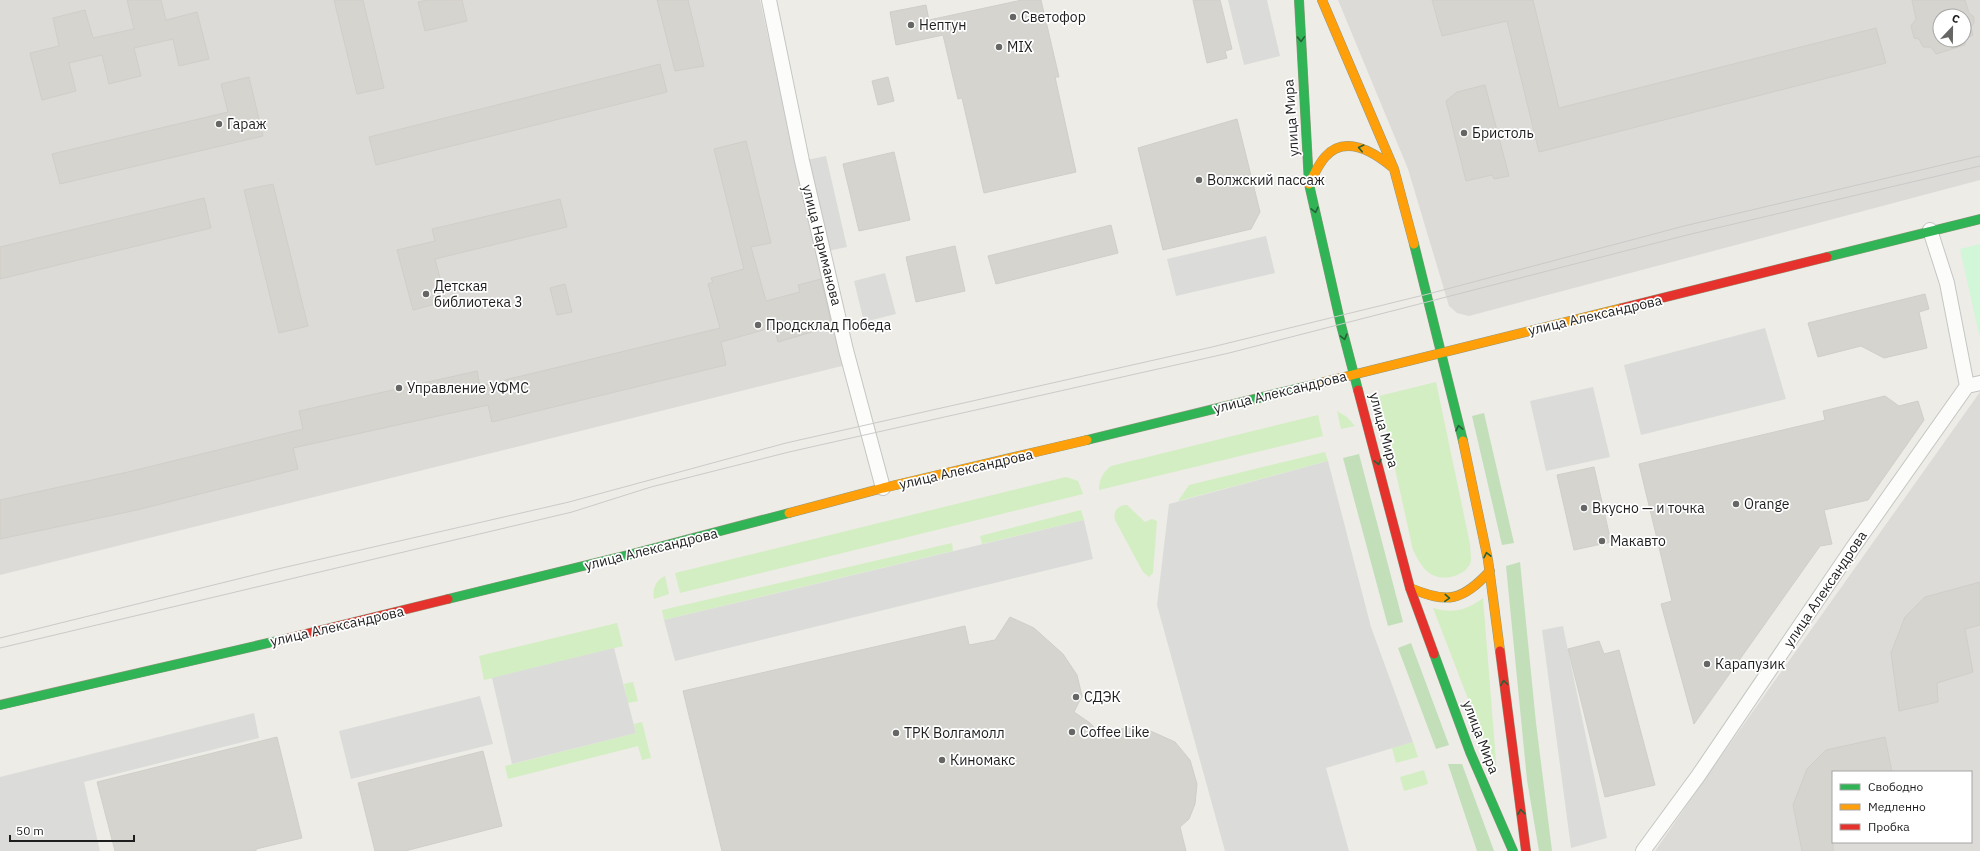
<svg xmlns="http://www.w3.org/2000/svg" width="1980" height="851" font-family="'IBM Plex Sans',sans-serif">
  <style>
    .residential { fill: #dcdbd8; fill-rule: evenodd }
    .grass { fill: #d3eec2 }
    .forest { fill: #c2dfb9 }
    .park { fill: #d2f6d8 }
    .parking { fill: #dbdbd9 }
    .building { fill: #d6d4cf; stroke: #d1cec8; fill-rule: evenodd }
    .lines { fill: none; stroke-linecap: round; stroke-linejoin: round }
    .street-casing { stroke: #c5c5c3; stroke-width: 16 }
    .fast-casing { stroke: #92987e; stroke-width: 10 }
    .slow-casing { stroke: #92987e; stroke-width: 10 }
    .jam-casing { stroke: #92987e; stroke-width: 10 }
    .street { stroke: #fcfcfb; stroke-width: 14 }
    .fast { stroke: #30b455; stroke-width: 9 }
    .slow { stroke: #ff9f0a; stroke-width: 9 }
    .jam { stroke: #e5322d; stroke-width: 9 }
    .tram { stroke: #cacac9; stroke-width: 1 }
    .oneway { stroke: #266237 }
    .poi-dot { fill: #666664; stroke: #fff; stroke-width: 1.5 }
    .labels { text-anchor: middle; stroke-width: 3.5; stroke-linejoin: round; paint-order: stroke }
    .poi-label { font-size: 14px; fill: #1e1e1e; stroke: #fff; text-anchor: start }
    .street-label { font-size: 14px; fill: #1e1e1e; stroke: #fff }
  </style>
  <rect width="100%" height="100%" fill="#edece7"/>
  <path class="residential" d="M0,0H760L787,122L850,364L0,575Z
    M1338,0H1980V180L1469,316L1457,313L1449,306L1408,169ZM1940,16H1964V40H1940Z
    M1980,392V851H1655L1707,776ZM1833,772H1971V842H1833Z"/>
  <path class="grass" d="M1436,382L1470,544C1470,549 1471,555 1471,560C1469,574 1447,581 1435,576C1424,572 1418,560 1413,550L1379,396Z
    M1337,411L1347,417L1355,426L1341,429Z
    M1318,415L1323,436L1099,490C1099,480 1103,472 1111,466Z
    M1325,452L1328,461L1178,501L1189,485Z
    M1066,477L1078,481L1083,494L680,593L675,573Z
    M1125,505H1127L1145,522L1152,519L1157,521L1153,573L1149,577L1143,572L1115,520C1113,512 1117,506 1125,505Z
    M1081,510L1084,520L982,544L980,536Z
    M952,543L953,551L664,620L662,610Z
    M665,576L669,594L654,599C652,589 656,580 665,576Z
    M1483,598L1497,774L1433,608C1453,614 1467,610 1483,598Z
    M617,623L623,646L484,680L479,656Z
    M633,682L638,701L628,703L624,684Z
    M642,722L651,758L642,760L638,746L508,779L505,766L636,733L634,724Z
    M1413,742L1418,757L1396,763L1392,748Z
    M1424,770L1428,784L1404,791L1400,777Z"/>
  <path class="forest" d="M1484,413L1514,543L1502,545L1472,416Z
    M1359,454L1403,622L1388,626L1343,458Z
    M1520,562L1536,723L1552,851H1539L1527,780L1506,566Z
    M1411,643L1449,745L1436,749L1398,648Z
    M1448,764H1462L1494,851H1477Z"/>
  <path class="park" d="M1980,244V339L1960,249Z"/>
  <path class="parking" d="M1228,0H1267L1280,56L1244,65Z
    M826,156L847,247L823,252L802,161Z
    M1266,236L1275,273L1176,296L1167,259Z
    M885,273L896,314L864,322L854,281Z
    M1765,328L1786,399L1641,435L1624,365Z
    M1593,387L1610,457L1546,471L1530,401Z
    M1328,461L1371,627L1413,742L1326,768L1349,851H1225L1157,605L1169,504Z
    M1084,520L1093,559L675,661L664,620Z
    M1563,626L1607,838L1571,848L1542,630Z
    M614,648L636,733L512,764L492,678Z
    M480,696L493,744L351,779L339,731Z
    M254,713L259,738L84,782L100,851H0V777Z"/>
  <path class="building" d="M127,0H161L166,20L197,12L209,59L179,66L173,39L134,48L141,76L109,84L102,55L69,63L76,91L42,100L30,53L59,46L53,18L85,10L93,38L134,29Z
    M334,0H363L384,88L357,94Z
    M427,0H462L467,21L425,31L418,2Z
    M657,0H688L704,66L675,71Z
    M1022,0H1041L1059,77H1055L1076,172L984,193L962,98L958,99L943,35L896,45L890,12L926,5L929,20Z
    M1193,0H1220L1232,49L1225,51L1227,58L1207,63Z
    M1432,0H1533L1559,108L1876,28L1886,63L1539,152L1507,21L1442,36Z
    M1912,0H1965L1969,13L1974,17V23L1971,27L1973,35L1965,39V45L1936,54L1931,47H1923L1919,39L1914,38L1911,26L1916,19ZM1940,16H1964V40H1940Z
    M660,64L667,92L376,165L369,137Z
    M249,77L263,136L60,184L52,154L228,112L221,84Z
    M888,77L894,101L878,105L872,81Z
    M1485,85L1509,176L1494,179L1492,175L1466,181L1446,101L1457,92Z
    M1237,119L1260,212L1251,229L1163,250L1138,148Z
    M746,141L771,243L751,247L766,301L800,292L798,285L821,279L832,326L778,342L774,327L721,342L726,365L492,422L488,405L293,448L298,469L137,510L0,539V500L128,472L303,429L299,411L477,371L480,386L720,328L708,284L713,282L711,278L744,269L714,149Z
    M894,152L910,220L859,231L843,164Z
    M273,184L308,326L279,333L244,190Z
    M204,198L211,228L0,279V247Z
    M560,199L567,227L435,259L446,301L413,310L397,250L435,241L432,229Z
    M1111,225L1118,253L996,284L988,256Z
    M955,246L965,291L916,302L906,257Z
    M565,284L572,312L557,315L550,288Z
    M1925,294L1929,309L1919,312L1927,348L1884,358L1861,346L1818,357L1808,323Z
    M1885,396L1899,406L1918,401L1924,420L1868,500L1824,510L1832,544L1820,546L1694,724L1661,604L1672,601L1639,464L1825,420L1823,411Z
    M1594,467L1611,542L1574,550L1557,475Z
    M1980,582V625L1965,629L1973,672L1937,683L1938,702L1899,711L1891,653L1905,617L1925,597Z
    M1010,617L1034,628L1063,654L1077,675L1082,696L1074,712L1090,723L1103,737L1124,728L1146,729L1175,742L1190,760L1197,784L1195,804L1189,819L1180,827L1186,851H722L683,691L965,626L969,645L995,640Z
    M1599,641L1604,654L1619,650L1655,785L1605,797L1568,649Z
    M277,737L302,838L256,849V851H115L97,782Z
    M1885,737L1892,772H1833V851H1802L1793,805L1807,769L1826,750Z
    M483,751L502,826L405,851H375L358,783Z"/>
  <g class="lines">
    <g class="street-casing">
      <path id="street" d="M769,0L802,161L846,350L883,488
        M1930,230L1947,283L1967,386
        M1643,851L1698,776L1854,546L1967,386L1980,383"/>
    </g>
    <g class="fast-casing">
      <path id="fast" d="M1299,0L1309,184L1341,325L1358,390
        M1414,244L1463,441
        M1827,257L1980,219
        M1087,440L1316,384
        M448,599L632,554L789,513
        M1434,654L1470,752L1513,851
        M0,705L281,640"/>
    </g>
    <g class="slow-casing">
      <path id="slow" d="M1322,0L1394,169L1414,244
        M1309,184C1314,175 1318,165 1325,157C1345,134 1374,152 1392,167
        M1316,384L1622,308
        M1463,441L1488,560L1500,651
        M789,513L883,488L1087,440
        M1410,588C1448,604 1462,601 1490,571"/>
    </g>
    <g class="jam-casing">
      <path id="jam" d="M1622,308L1827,257
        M1358,390L1410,588L1434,654
        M281,640L448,599
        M1500,651L1526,851"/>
    </g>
    <use href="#street" class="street"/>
    <use href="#fast" class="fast"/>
    <use href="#slow" class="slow"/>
    <use href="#jam" class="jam"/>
    <path class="tram" d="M0,638L282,568L569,502L786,443L1212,347L1428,294L1684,226L1980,156
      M0,648L572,512L651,487L789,452L1229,353L1687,235L1980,166"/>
  </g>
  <defs><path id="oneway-chevron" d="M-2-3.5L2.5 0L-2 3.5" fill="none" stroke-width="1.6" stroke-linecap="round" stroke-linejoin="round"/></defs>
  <g class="oneway">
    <use href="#oneway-chevron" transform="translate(1301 39) rotate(88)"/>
    <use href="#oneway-chevron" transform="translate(1361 148) rotate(-167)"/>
    <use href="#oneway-chevron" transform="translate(1315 210) rotate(77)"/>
    <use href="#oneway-chevron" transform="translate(1344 337) rotate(75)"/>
    <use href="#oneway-chevron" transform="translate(1459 428) rotate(-102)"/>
    <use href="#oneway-chevron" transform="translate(1378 462) rotate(76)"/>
    <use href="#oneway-chevron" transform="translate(1487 555) rotate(-102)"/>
    <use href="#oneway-chevron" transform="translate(1447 598) rotate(3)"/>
    <use href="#oneway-chevron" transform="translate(1504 683) rotate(-97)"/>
    <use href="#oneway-chevron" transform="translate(1521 812) rotate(-97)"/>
  </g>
  <g class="poi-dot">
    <circle cx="1013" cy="17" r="4"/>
    <circle cx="911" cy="25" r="4"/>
    <circle cx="999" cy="47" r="4"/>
    <circle cx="219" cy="124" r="4"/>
    <circle cx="1464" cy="133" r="4"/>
    <circle cx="1199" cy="180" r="4"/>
    <circle cx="426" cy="294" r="4"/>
    <circle cx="758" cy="325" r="4"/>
    <circle cx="399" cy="388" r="4"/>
    <circle cx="1736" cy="504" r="4"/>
    <circle cx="1584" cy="508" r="4"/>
    <circle cx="1602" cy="541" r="4"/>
    <circle cx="1707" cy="664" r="4"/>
    <circle cx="1076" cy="697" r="4"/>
    <circle cx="1072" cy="732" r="4"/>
    <circle cx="896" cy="733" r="4"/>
    <circle cx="942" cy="760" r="4"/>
  </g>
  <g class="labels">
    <g class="poi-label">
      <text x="1021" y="22">Светофор</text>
      <text x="919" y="30">Нептун</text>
      <text x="1007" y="52">MIX</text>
      <text x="227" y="129">Гараж</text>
      <text x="1472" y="138">Бристоль</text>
      <text x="1207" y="185">Волжский пассаж</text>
      <text x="434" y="291">Детская<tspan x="434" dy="16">библиотека 3</tspan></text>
      <text x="766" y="330">Продсклад Победа</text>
      <text x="407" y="393">Управление УФМС</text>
      <text x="1744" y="509">Orange</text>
      <text x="1592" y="513">Вкусно — и точка</text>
      <text x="1610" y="546">Макавто</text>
      <text x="1715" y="669">Карапузик</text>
      <text x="1084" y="702">СДЭК</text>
      <text x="1080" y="737">Coffee Like</text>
      <text x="904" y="738">ТРК Волгамолл</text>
      <text x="950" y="765">Киномакс</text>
    </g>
    <g class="street-label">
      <text transform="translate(1291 118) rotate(-94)" y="5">улица Мира</text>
      <text transform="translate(822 245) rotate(76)" y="5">улица Нариманова</text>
      <text transform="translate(1595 315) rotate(-13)" y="5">улица Александрова</text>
      <text transform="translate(1280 392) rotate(-14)" y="5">улица Александрова</text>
      <text transform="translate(1384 430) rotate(75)" y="5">улица Мира</text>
      <text transform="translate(966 469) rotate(-13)" y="5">улица Александрова</text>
      <text transform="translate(651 549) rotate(-14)" y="5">улица Александрова</text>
      <text transform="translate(1825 589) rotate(-56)" y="5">улица Александрова</text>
      <text transform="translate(337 626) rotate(-13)" y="5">улица Александрова</text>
      <text transform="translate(1481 737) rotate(69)" y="5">улица Мира</text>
    </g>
  </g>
  <rect x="1832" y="771" width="140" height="72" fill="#ffffff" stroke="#a5a5a5"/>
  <rect x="1840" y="784" width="20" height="6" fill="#30b455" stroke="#a5a5a5"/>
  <text x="1868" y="791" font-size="12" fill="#1e1e1e">Свободно</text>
  <rect x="1840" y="804" width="20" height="6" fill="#ff9f0a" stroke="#a5a5a5"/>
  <text x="1868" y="811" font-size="12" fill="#1e1e1e">Медленно</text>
  <rect x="1840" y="824" width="20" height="6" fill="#e5322d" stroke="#a5a5a5"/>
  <text x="1868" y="831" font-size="12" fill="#1e1e1e">Пробка</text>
  <g transform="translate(1952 28) rotate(22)"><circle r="19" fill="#ffffff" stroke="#a5a5a5"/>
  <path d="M0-3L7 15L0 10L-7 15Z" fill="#666664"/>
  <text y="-6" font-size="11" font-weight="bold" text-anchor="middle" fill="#1e1e1e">С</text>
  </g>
  <path d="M10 835v6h124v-6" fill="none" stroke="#1e1e1e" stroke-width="2"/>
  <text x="16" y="835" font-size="12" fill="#1e1e1e" stroke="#ffffff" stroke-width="3" paint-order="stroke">50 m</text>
</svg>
